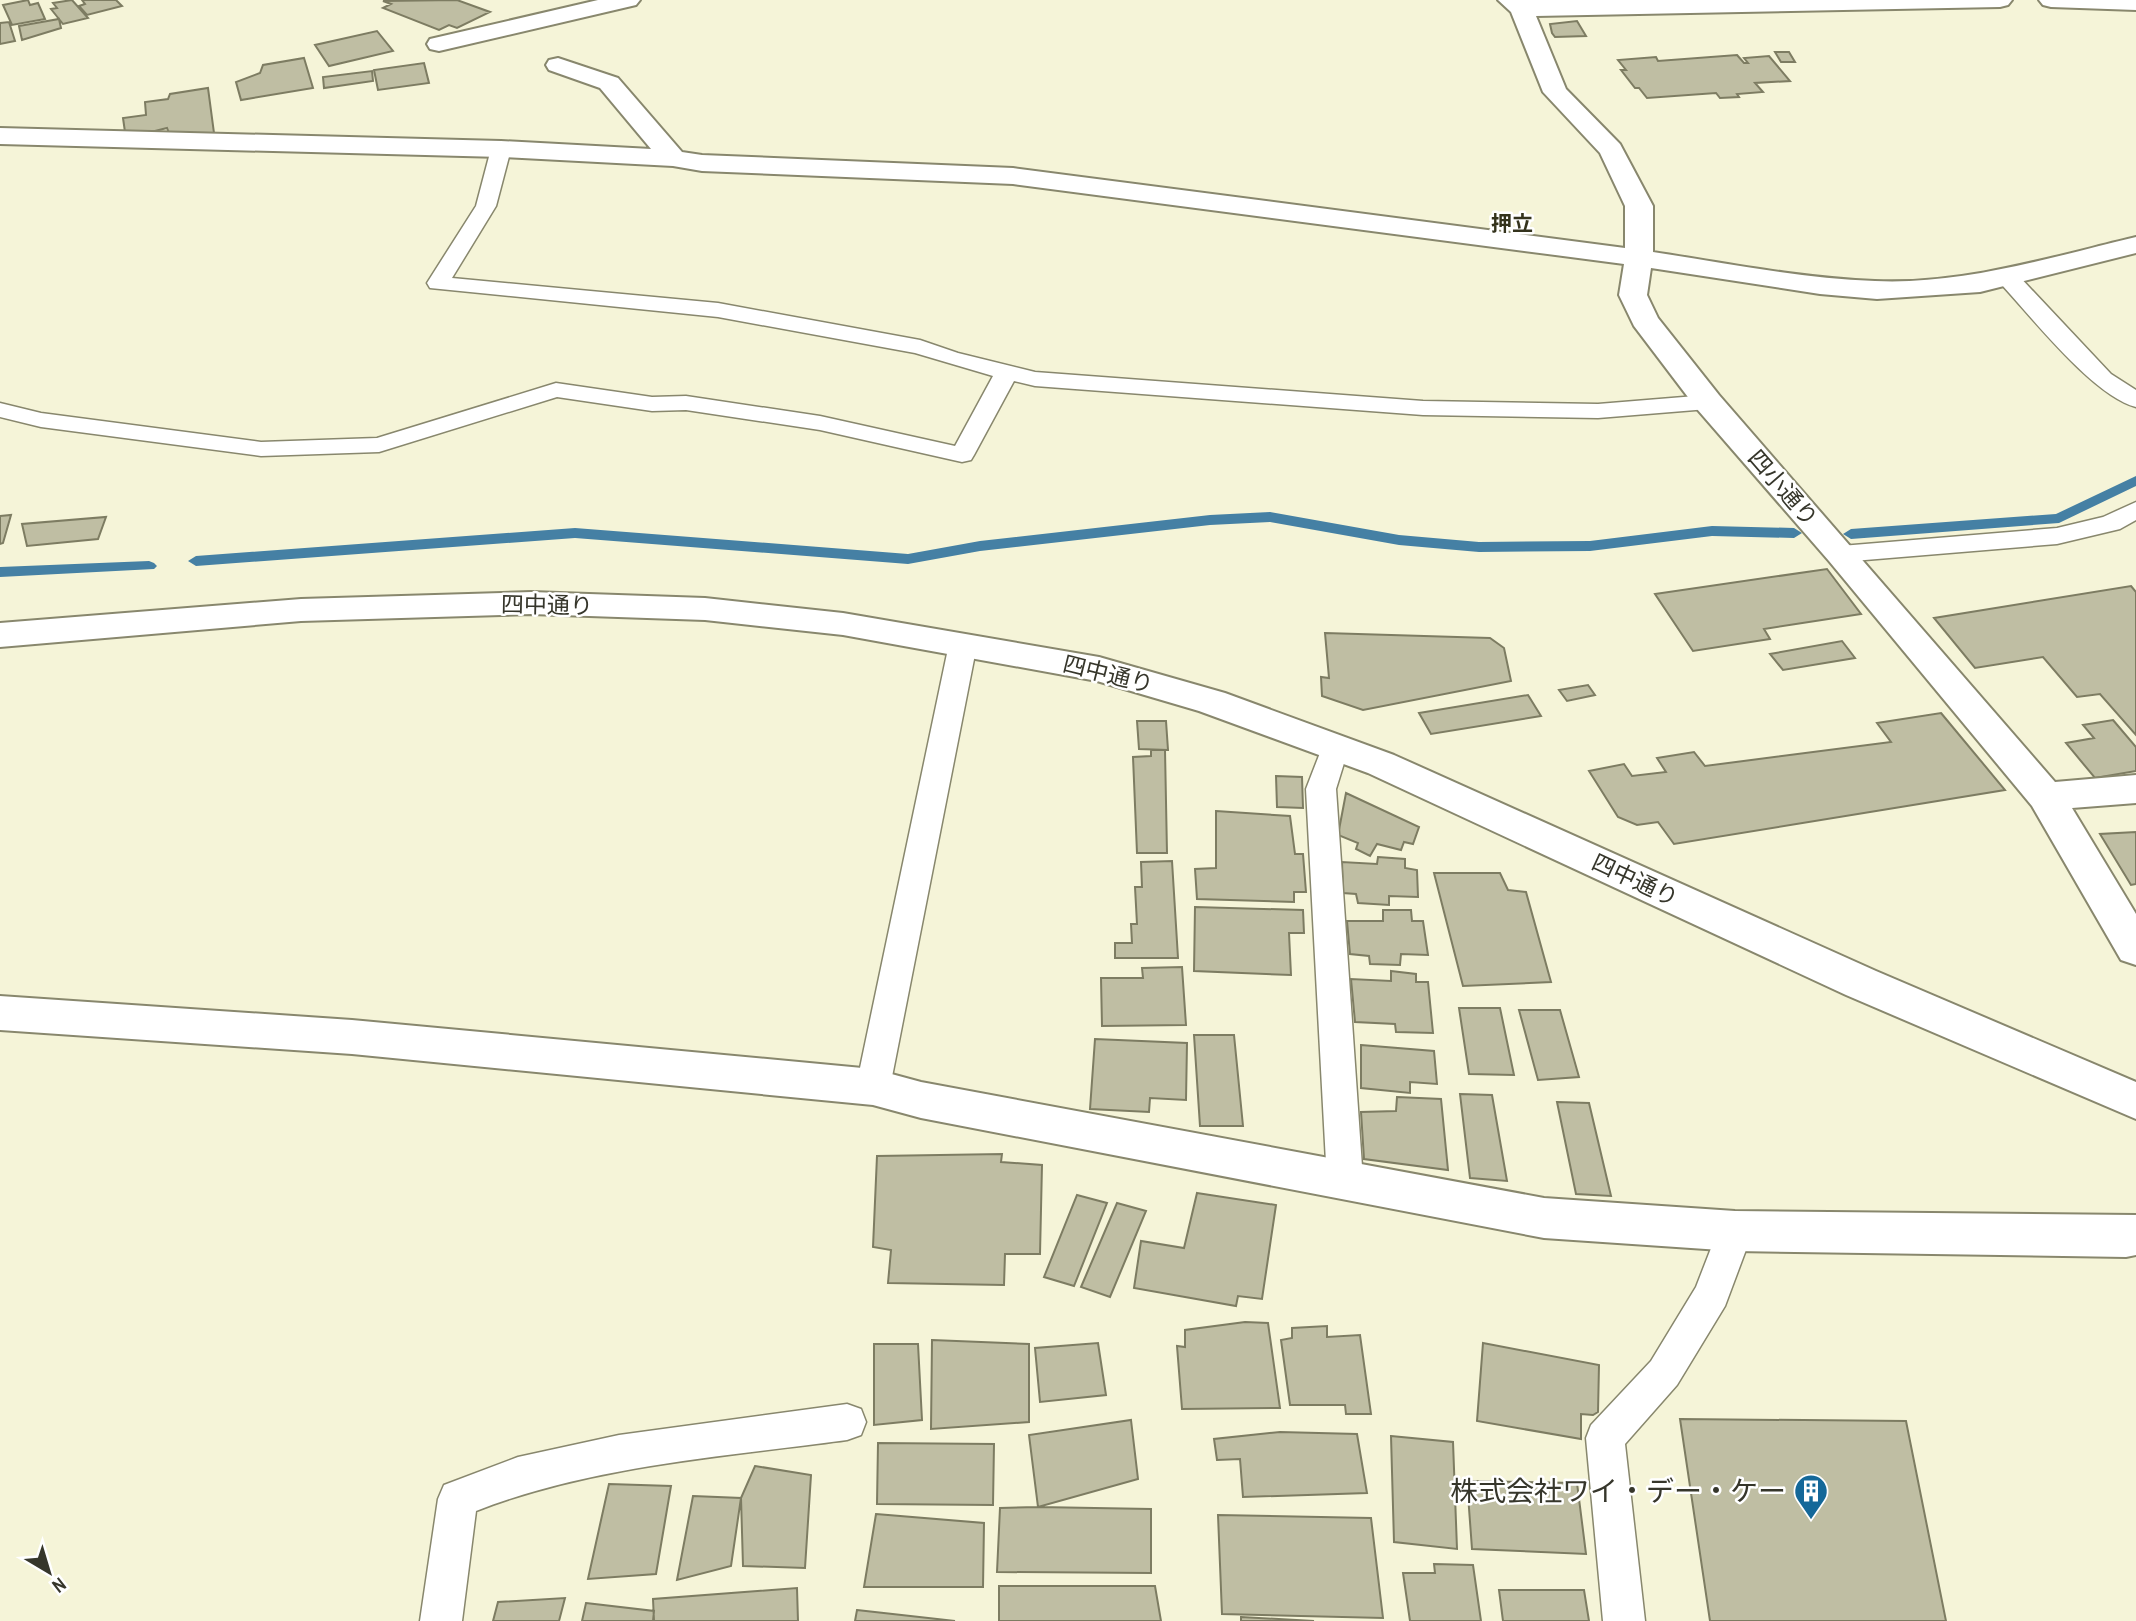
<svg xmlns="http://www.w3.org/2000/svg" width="2136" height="1621" font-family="'Archivo Narrow','Noto Sans JP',sans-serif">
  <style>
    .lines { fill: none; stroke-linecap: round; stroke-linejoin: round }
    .stream { fill: #4580a4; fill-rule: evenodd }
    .building { fill: #bfbea3; stroke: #7d7c62; stroke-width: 2 }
    .lane-casing { stroke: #88876d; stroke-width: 3 }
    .street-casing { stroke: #88876d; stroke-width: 4 }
    .secondary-casing { stroke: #88876d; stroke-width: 4 }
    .lane { fill: #fff; fill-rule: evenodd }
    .street { fill: #fff; fill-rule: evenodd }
    .secondary { fill: #fff; fill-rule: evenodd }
    .labels { text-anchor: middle; stroke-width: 5; stroke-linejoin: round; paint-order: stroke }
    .far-neighbourhood-label { font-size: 21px; font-weight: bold; fill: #34331c; stroke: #fff }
    .street-label { font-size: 23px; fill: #36362b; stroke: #fff }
    .near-poi-label { font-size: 28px; fill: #36362b; stroke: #fff; text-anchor: end }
  </style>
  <rect width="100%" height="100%" fill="#f5f4d8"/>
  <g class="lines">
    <path class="stream" d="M2136,476V486L2059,523L1851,539L1843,534L1851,529L2056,514Z
      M1270,512L1399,535L1479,542L1590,541L1712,526L1794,528L1802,533L1794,538L1712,536L1590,551L1479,552L1399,545L1270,522L1210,525L980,551L908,564L575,538L196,566L188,561L196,556L575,528L908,554L980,541L1210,515Z
      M149,561L154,563L157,566L154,569L0,577V567Z"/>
  </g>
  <path class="building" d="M28,0L30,5L38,3L45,19L12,25L3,5Z
    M72,0L88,18L63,24L51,9L57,8L53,3Z
    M82,0H116L122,6L87,15L79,6L85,4Z
    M457,0L490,12L457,28L449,25L439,30L383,8L391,4L383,1Z
    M59,19L61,28L22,40L19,26Z
    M1577,21L1586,36L1555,37L1552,33L1550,24Z
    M9,22L15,41L0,44V23Z
    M377,31L393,51L329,66L315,45Z
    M1775,52H1789L1795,62H1781Z
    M1737,55L1744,63H1748L1744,58L1769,56L1790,81L1755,83L1763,92L1737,94L1739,97L1720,98L1716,93L1647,98L1639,88H1635L1621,70H1626L1618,60L1656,57L1658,61Z
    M304,58L313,88L241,100L236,82L260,73L263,65Z
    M424,63L429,83L378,90L374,70Z
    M372,71L373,81L324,88L323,77Z
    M208,88L214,133H169L167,128L147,133L125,132L123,118L146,115L145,102L168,99L170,94Z
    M11,515L3,543L0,544V516Z
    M106,517L98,539L27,546L22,524Z
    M1827,569L1861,614L1764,629L1770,639L1693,651L1655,594Z
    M2131,586L2136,592V735L2100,694L2077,697L2043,657L1975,668L1934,618Z
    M1325,633L1490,638L1504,648L1511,681L1363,710L1322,696L1321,677L1329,678Z
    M1842,641L1855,658L1783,670L1770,654Z
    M1588,685L1595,695L1567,701L1559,690Z
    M1528,695L1541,716L1431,734L1419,713Z
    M1941,713L2005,790L1674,844L1658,822L1637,825L1618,817L1589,771L1624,764L1632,776L1666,772L1657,758L1694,752L1705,766L1891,742L1877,723Z
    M2113,720L2136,747V771L2095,778L2066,743L2094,738L2083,725Z
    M1137,721H1166L1168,750L1139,749Z
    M1151,750H1165L1167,853H1137L1133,757L1151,756Z
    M1276,776L1302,777L1303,808L1277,807Z
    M1346,793L1419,827L1413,844L1404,842L1401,850L1377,844L1370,856L1356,849L1358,843L1338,835Z
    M1216,811L1290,816L1295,854H1303L1306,892H1294V902L1197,899L1195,869L1216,868Z
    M2136,832V884L2131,885L2100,834Z
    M1378,857L1405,859V868L1417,870L1418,897L1389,896V905L1358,903L1356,894L1343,893L1342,862L1377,864Z
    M1172,861L1178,958H1115V943H1132L1131,924H1137L1135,887H1142L1141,862Z
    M1434,873H1500L1508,890L1526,892L1551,982L1463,986Z
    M1195,907L1303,910L1304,933H1289L1291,975L1194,971Z
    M1383,910H1411L1412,921H1423L1428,955L1401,954L1400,965L1370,964L1369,956L1350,954L1347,921H1383Z
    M1182,967L1186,1025L1102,1026L1101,978H1143L1142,968Z
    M1391,971L1416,974V982H1428L1433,1033L1396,1032L1395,1024L1355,1022L1351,979L1391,981Z
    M1459,1008H1500L1514,1075L1469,1074Z
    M1519,1010H1560L1579,1077L1538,1080Z
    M1194,1035H1234L1243,1126H1200Z
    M1095,1039L1187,1043L1186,1100L1150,1098L1149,1112L1090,1109Z
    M1361,1045L1434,1051L1437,1084L1410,1082V1093L1361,1088Z
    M1460,1094L1492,1095L1507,1181L1470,1178Z
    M1397,1097L1441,1099L1448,1170L1364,1159L1361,1112L1396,1111Z
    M1557,1102L1589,1103L1611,1196L1576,1194Z
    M1002,1154L1001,1162L1042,1165L1040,1254H1005L1004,1285L888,1283L891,1250L873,1247L877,1156Z
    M1197,1193L1276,1205L1262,1299L1238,1296L1236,1306L1134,1288L1141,1241L1184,1248Z
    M1077,1195L1107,1203L1074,1286L1044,1277Z
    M1117,1203L1146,1211L1110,1297L1081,1287Z
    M1245,1322L1268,1323L1280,1408L1182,1409L1177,1346L1185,1347V1330Z
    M1327,1326V1337L1360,1335L1371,1414H1346L1345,1405H1290L1281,1340L1292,1338V1328Z
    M932,1340L1029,1344V1422L931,1429Z
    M1098,1343L1106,1395L1040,1402L1035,1348Z
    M1483,1343L1599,1365L1598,1412L1593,1415L1581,1414V1439L1477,1421Z
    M874,1344H918L922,1420L874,1425Z
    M1680,1419L1906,1421L1946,1621H1710Z
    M1131,1420L1138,1479L1038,1507L1029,1435Z
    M1280,1432L1357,1434L1367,1493L1243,1497L1240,1459L1217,1460L1214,1439Z
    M1391,1436L1453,1442L1457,1549L1394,1542Z
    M878,1443L994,1444L993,1505L877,1504Z
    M755,1466L811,1475L805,1568L743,1566L741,1498Z
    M1467,1481L1577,1483L1586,1554L1472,1549Z
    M609,1484L671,1486L656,1574L588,1579Z
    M693,1496L741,1498L731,1566L677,1580Z
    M1038,1507L1151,1509V1573L997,1572L1000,1508Z
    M876,1514L984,1523L983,1587H864Z
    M1218,1515L1371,1518L1383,1618L1222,1614Z
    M1434,1564L1473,1565L1481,1621H1410L1403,1573H1435Z
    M999,1586H1155L1161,1621H999Z
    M797,1588L798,1621H654L653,1599Z
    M1499,1590H1584L1589,1621H1503Z
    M565,1598L559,1621H493L498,1602Z
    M586,1603L654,1611L653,1621H582Z
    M857,1610L955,1621H855Z
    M1241,1617L1314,1621H1241Z"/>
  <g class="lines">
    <g class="lane-casing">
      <path id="lane" d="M501,143L508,145L511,149L496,206L452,278L718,303L920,340L958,353L1035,372L1423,401L1598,404L1708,395L1716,397L1720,402L1716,407L1708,409L1598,418L1423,415L1035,386L1014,381L974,455L971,460L962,462L820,430L686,410L652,411L557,397L379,452L261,456L41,427L0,417V403L41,413L261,442L377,438L556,383L652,397L686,396L820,416L955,446L993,376L915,353L718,317L430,288L427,283L476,206L491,149L494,145Z
        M2008,271L2016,273L2111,374L2136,390V407C2093,396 2032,317 2000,283L1997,278L2000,273Z
        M2136,502V520L2120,529L2057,544L1841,562L1832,560L1828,554L1832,548L1841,546L2057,528L2103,517Z
        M963,635L973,638L977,644L890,1087L885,1097L873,1101L861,1097L856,1087L949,644L953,638Z
        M1335,737L1345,740L1349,747L1336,789L1363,1181L1357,1192L1345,1196L1333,1192L1327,1181L1306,789L1325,740Z
        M1735,1215L1748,1220L1753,1231L1725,1306L1677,1385L1625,1444L1645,1621H1603L1586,1438L1591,1425L1651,1361L1696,1287L1722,1220Z
        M847,1404L861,1409L866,1422L861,1435L847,1440C723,1457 594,1465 476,1511L462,1621H420L438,1499L444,1485L518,1457L619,1435Z"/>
    </g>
    <g class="street-casing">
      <path id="street" d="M598,0H640L636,5L439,51L430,49L427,44L430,39Z
        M1498,0H2012L2008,5L2000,7L1536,16L1566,89L1620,144L1653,206V252C1726,263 1800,278 1875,281C1962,285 2052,257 2136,237V253L1980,292L1877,299L1820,294L1651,268L1647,295L1658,318L1719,395L2055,782L2136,775V803L2072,808L2136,914V965L2121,960L2032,806L1829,561L1697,409L1634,326L1619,295L1624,264L1013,184L702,171L673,166L501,157L0,144V128L501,141L651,149L600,88L549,70L546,65L549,60L558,58L618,78L682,152L702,155L1013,168L1625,248V206L1600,153L1543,92L1511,12Z
        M2039,0H2136V10L2051,7L2043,5Z
        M0,996L352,1020L873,1069L921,1082L1544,1198L1735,1211L2136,1215V1255L2126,1257L1735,1251L1544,1238L921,1118L873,1105L352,1054L0,1030Z"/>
    </g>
    <g class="secondary-casing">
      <path id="secondary" d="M531,592L705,598L843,613L1099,657L1225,693L1394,755L1876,971L2136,1082V1119L1846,995L1368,773L1199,711L1097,681L843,635L705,620L531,614L301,621L0,647V623L301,599Z"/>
    </g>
    <use href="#lane" class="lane"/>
    <use href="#street" class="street"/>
    <use href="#secondary" class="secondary"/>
  </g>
  <defs>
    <g id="building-pin" transform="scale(1.75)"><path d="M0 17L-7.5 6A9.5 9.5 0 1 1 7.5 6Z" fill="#146899" stroke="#fff"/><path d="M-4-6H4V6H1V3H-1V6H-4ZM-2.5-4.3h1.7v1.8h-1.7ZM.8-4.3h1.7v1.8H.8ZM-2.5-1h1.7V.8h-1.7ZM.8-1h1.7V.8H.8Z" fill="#fff"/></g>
  </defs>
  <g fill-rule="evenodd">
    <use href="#building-pin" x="1811" y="1491"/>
  </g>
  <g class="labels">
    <g class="far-neighbourhood-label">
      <text x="1512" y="231">押立</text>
    </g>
    <g class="street-label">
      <text transform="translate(1783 488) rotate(49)" y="8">四小通り</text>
      <text transform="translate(547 605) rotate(1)" y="8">四中通り</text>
      <text transform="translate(1108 674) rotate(14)" y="8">四中通り</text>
      <text transform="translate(1635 880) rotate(25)" y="8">四中通り</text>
    </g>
    <g class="near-poi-label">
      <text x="1786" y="1501">株式会社ワイ・デー・ケー</text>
    </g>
  </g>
  <g transform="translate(49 1572) rotate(142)" stroke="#ffffff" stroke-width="5" paint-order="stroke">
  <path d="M0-5L12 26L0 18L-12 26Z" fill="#36362b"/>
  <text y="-10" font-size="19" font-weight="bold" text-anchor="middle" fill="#36362b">N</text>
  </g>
</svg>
